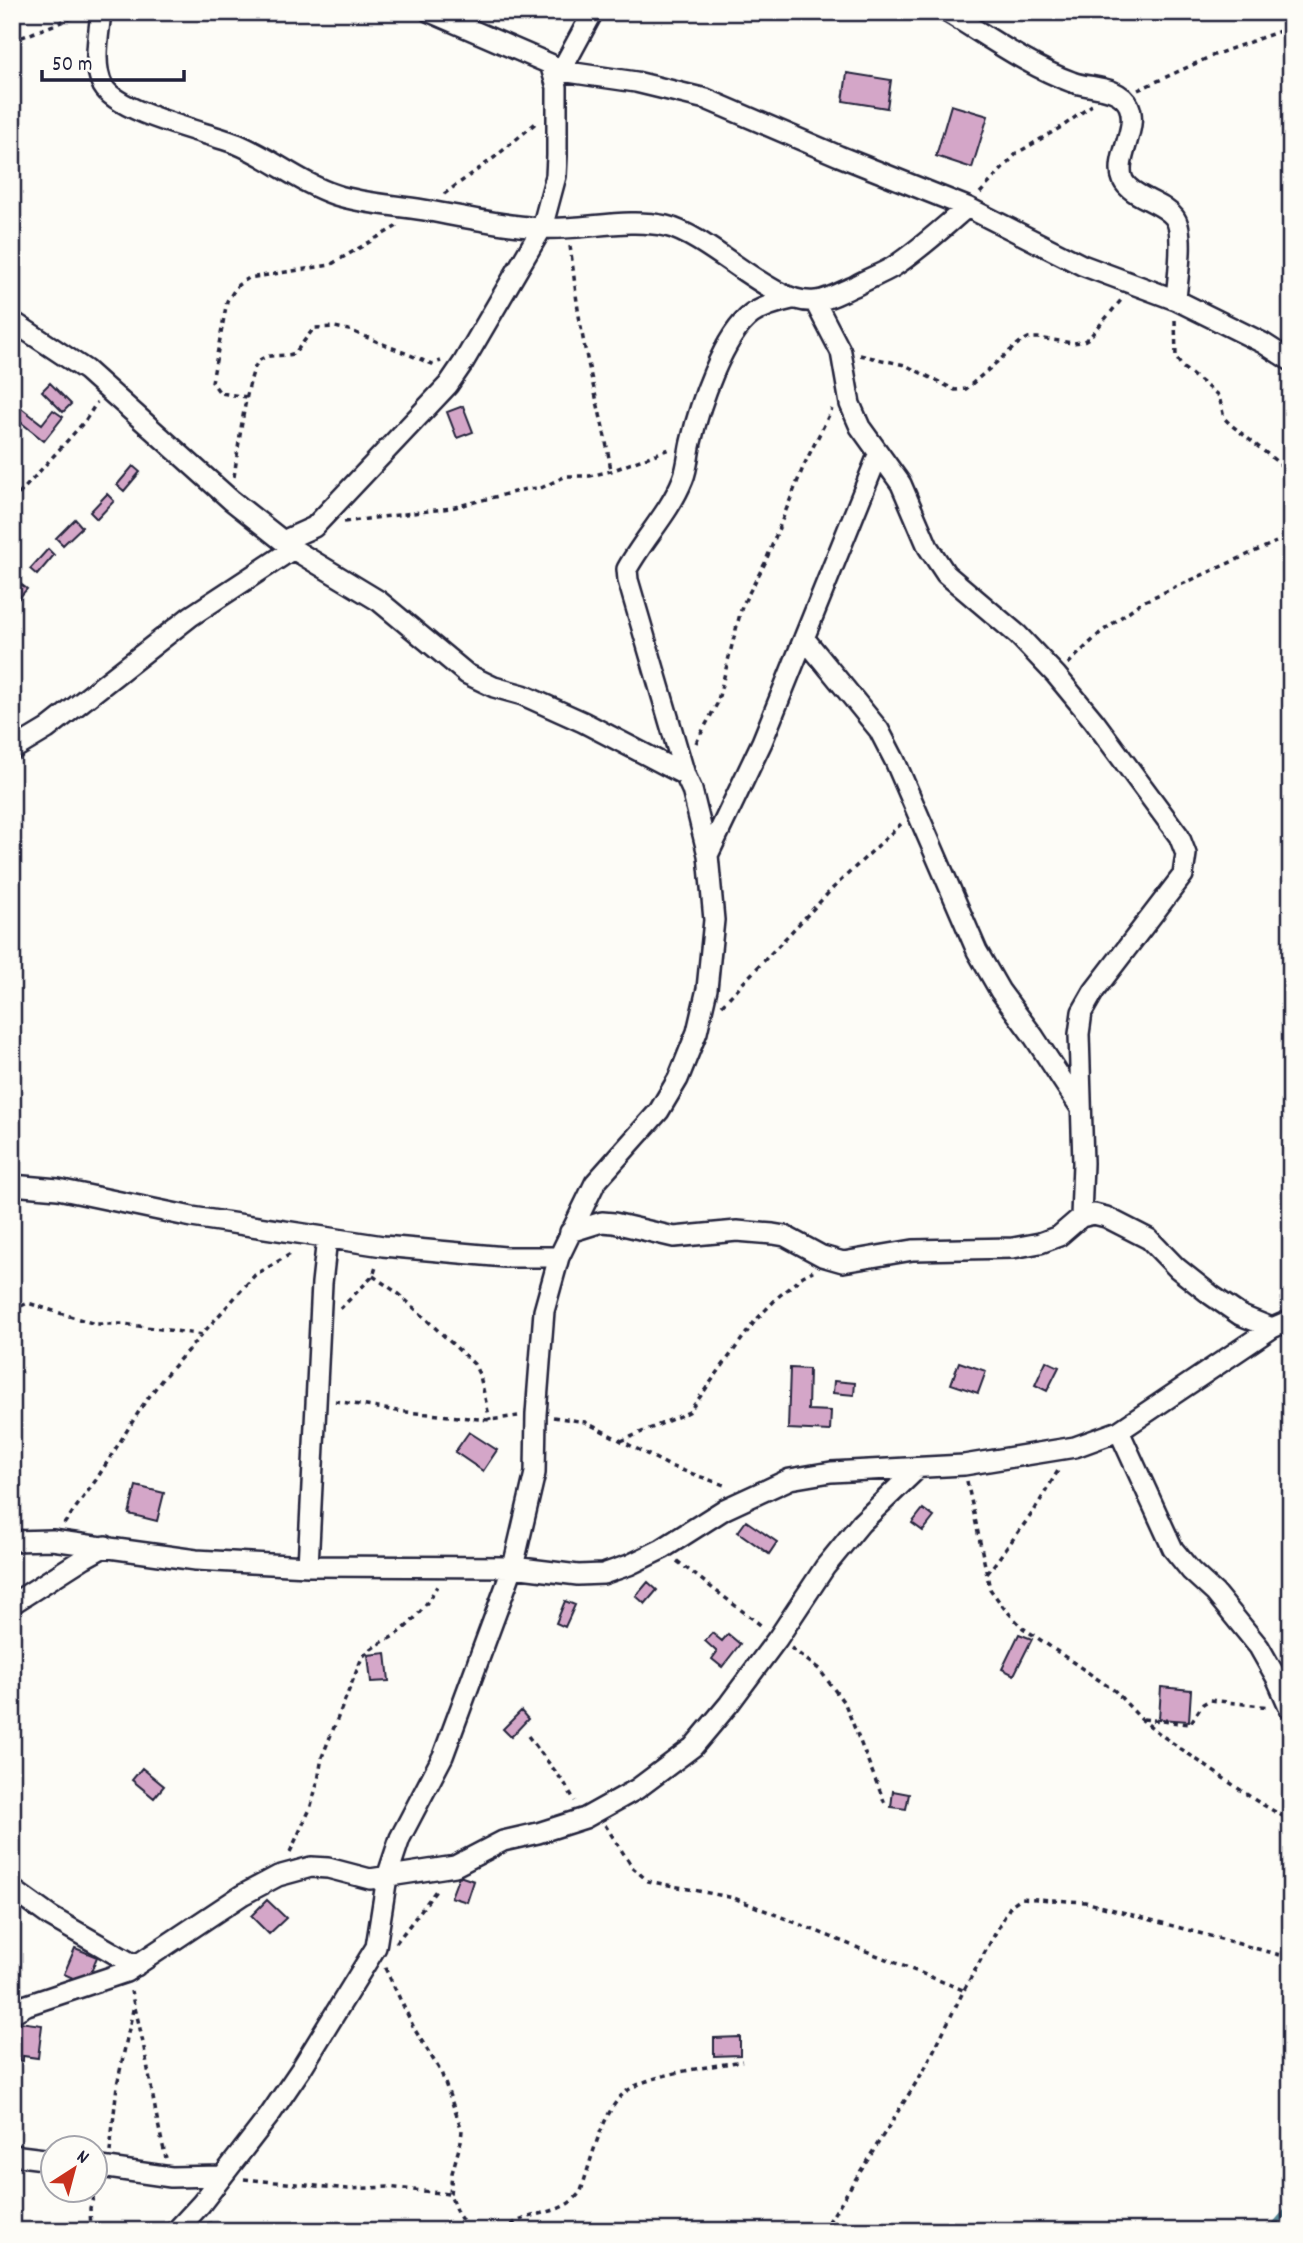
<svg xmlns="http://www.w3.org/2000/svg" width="1303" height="2243" font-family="Dekko,sans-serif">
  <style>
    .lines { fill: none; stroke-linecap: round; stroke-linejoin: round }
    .stream { stroke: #578896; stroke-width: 5 }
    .building { fill: #d4a6c8; stroke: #22223b; stroke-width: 2 }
    .minor-casing { stroke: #22223b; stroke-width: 24 }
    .path { stroke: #22223b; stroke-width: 3.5; stroke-dasharray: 5 5; stroke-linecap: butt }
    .minor { stroke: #fdfcf7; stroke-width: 19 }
  </style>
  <rect width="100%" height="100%" fill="#fdfcf7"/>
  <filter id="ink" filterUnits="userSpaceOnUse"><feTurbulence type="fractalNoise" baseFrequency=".0143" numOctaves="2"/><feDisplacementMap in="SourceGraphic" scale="14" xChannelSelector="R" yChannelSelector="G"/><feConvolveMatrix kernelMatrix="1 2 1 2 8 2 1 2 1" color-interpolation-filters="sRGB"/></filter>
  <g filter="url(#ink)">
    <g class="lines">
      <path class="stream" d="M1269,2231L1291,2206"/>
    </g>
    <path class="building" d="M847,73L891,80L887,108L843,101Z
      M951,105L988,116L972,168L936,156Z
      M50,383L71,404L63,412L42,391Z
      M463,406L473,432L457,438L447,412Z
      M20,407L42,424L53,410L63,417L44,441L13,416Z
      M133,466L140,472L124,491L117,485Z
      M107,494L114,501L97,519L90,512Z
      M75,519L82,527L63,545L56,538Z
      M48,549L54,555L37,575L30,569Z
      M18,582L27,589L12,606V589Z
      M1046,1361L1059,1367L1047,1391L1035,1385Z
      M959,1362L986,1371L978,1393L951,1384Z
      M790,1368L809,1369L808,1410L831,1411L830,1431L788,1429Z
      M834,1381L855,1383L854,1395L833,1393Z
      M469,1432L497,1450L483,1471L455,1452Z
      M136,1486L164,1493L157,1521L129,1514Z
      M923,1509L934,1517L923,1531L912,1523Z
      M746,1521L777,1542L769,1554L738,1532Z
      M648,1582L657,1590L645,1604L636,1596Z
      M565,1601L575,1605L565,1627L556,1623Z
      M712,1633L722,1641L728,1634L740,1644L722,1667L712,1659L717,1652L705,1641Z
      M1019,1634L1032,1639L1014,1675L1002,1669Z
      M386,1653L389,1681L371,1682L368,1655Z
      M1161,1687L1191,1690L1189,1721L1159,1719Z
      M521,1711L528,1719L511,1737L503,1729Z
      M142,1768L164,1786L154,1798L132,1780Z
      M893,1791L909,1794L906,1809L891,1807Z
      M459,1876L474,1881L467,1902L451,1897Z
      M267,1900L286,1918L269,1934L251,1916Z
      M75,1948L97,1957L86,1984L64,1974Z
      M12,2021L42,2025L38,2058L23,2056V2061L12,2059Z
      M740,2037V2055L714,2056V2038Z"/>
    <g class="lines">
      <g class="minor-casing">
        <path id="minor" d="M101,12C99,34 92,65 103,86C118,113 206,132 237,144C271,158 300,183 336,195C364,204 395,205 424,210C463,217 500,225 539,228C581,231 625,217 666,226C712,237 773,307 816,301C828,300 843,291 855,286C867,279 881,274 893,267C919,250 943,228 967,207
          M430,12L550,64L561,71L636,82L706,99L839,156L967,207L1082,265L1176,300L1263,343L1291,361
          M947,12C987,36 1028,66 1072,82C1090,89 1119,85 1129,106C1139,129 1114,159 1123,180C1127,189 1139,195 1147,199C1156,204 1167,208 1174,217C1186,231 1177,281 1176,300
          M561,71L593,12
          M815,302L841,352L850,404L860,427L901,484L928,547L946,574L1018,635L1056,675L1094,721L1179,836L1186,854L1183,875L1094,991L1082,1012L1079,1034L1083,1163L1081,1217
          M12,321L86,370L231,500L293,549L379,601L467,674L494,687L523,695L583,722L685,775L692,790L708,855L714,920L707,989L697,1032L678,1079L659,1111L595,1183L559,1257L544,1311L536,1414L535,1473L513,1567L443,1756L400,1838L387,1877L376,1947L301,2069L269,2116L201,2204L176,2231
          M283,541L314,527L448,385L463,363L542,228L556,176L557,156V87L550,64
          M804,638L879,730L895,761L977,951L1000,991L1034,1037L1080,1107
          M12,750L47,729L191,616L293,549
          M685,775L628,580L627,569C644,538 670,512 683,479C688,467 688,454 691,442C699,407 723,335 752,314C764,306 778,302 792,299
          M708,855L762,742L878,455
          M12,1185L58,1189L192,1217L383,1246L505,1257H559
          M570,1232L602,1222L614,1223L674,1237L737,1231L773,1234L785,1236L822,1256L843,1262L913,1250L1013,1248L1040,1243L1059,1236L1081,1217L1094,1214L1106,1217L1149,1239L1177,1268L1211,1295L1240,1315L1272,1328
          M1119,1431L1173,1549L1191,1571L1215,1593L1259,1647L1276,1677L1290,1709
          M12,1541L52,1540L196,1560L308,1566L513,1567L578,1575L603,1574L629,1565L662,1549L725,1509L790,1479L831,1472L964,1465L1075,1447L1119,1431L1272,1328L1291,1320
          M308,1566L322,1283L327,1238
          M12,1604L84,1558L106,1546
          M12,1889L51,1917L136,1966
          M12,2013L27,2005L126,1972L242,1895L278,1876L311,1867L328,1868L370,1879L455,1866L503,1841L538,1833L585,1818L637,1789L693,1747L729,1704L778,1638L825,1567L861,1523L917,1469
          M12,2155L52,2160
          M94,2166L171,2177L222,2176"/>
      </g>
      <path class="path" d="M12,41L82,14
        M1138,90L1214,55L1291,27
        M980,193L1017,153L1063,126L1092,105
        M444,194L495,157L537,122
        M570,246C574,273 576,301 581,327C589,376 604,422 611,471
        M1175,320L1176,357L1182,367L1219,396L1224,418L1230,424L1291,473
        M860,355L905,365L955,390L966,389L1019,343L1028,338H1038L1073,343L1082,342L1089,338L1122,299
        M247,397L220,393L212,382L227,301L238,285L249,278L330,265L397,226
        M234,477C237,458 247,371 259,361C268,352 285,358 295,353L314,328L335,327L349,330L432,364L441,361
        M12,502L85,421L97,402
        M344,522L451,508L526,489L541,488L566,476H590L611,471L672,448
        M1068,664L1100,633L1140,603L1276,542
        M696,743L717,704L742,606L765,563L804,465L832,409
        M722,1005L833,888L901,824
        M373,1276L399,1294L474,1364L480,1376L490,1420
        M340,1309L373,1276L377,1264
        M12,1310L28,1303L95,1324H124L204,1335
        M335,1401L397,1411L490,1420L518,1416
        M553,1417L585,1422L670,1466L727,1486
        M621,1441L689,1412L755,1321L778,1297L803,1276L813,1271
        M967,1481L990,1589L1004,1608L1023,1628L1115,1691L1141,1719L1164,1737L1255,1800L1291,1821
        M64,1524L96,1480L143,1405L163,1378L255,1275L294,1252
        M677,1561L762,1626
        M987,1574L1034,1511L1059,1469
        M791,1648L819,1669L845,1704L886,1806
        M1143,1719L1190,1724L1203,1704L1210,1700L1270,1707
        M528,1736L565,1784L575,1801
        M605,1825L633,1868L648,1881L734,1898L963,1990
        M290,1852L310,1809L318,1781L322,1757L361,1660C368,1647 385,1642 397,1634C414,1622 428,1603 437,1586
        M396,1943L438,1888
        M385,1968L415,2030L441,2072L462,2130L461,2141L452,2173L450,2194L457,2213L470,2231
        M135,2008C148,2058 153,2109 166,2158
        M110,2152L117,2085L134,2005L131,1991
        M244,2179L348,2189L388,2187L449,2194
        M209,2222L212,2231
        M91,2231L90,2208L97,2185
        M503,2231C529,2208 561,2219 581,2191C590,2164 601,2116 622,2095C643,2074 711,2067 742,2061
        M823,2231L924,2070L964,1990L1011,1905L1021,1898L1085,1902L1291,1958"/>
      <use href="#minor" class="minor"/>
    </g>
  </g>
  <rect width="1303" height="2243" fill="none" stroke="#fdfcf7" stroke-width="42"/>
  <rect x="21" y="21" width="1261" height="2201" fill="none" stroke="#22223b" stroke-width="2.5" filter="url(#ink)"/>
  <g transform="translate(74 2169) rotate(36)"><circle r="33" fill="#fdfcf7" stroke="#a5a5ac" stroke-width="2"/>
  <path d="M0-5L12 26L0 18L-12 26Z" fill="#c8321e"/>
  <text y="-10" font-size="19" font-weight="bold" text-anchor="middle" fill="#22223b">N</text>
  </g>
  <path d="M42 70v10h142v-10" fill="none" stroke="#22223b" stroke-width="3.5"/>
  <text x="52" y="70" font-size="21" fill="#22223b" stroke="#fdfcf7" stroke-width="5" paint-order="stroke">50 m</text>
</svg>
